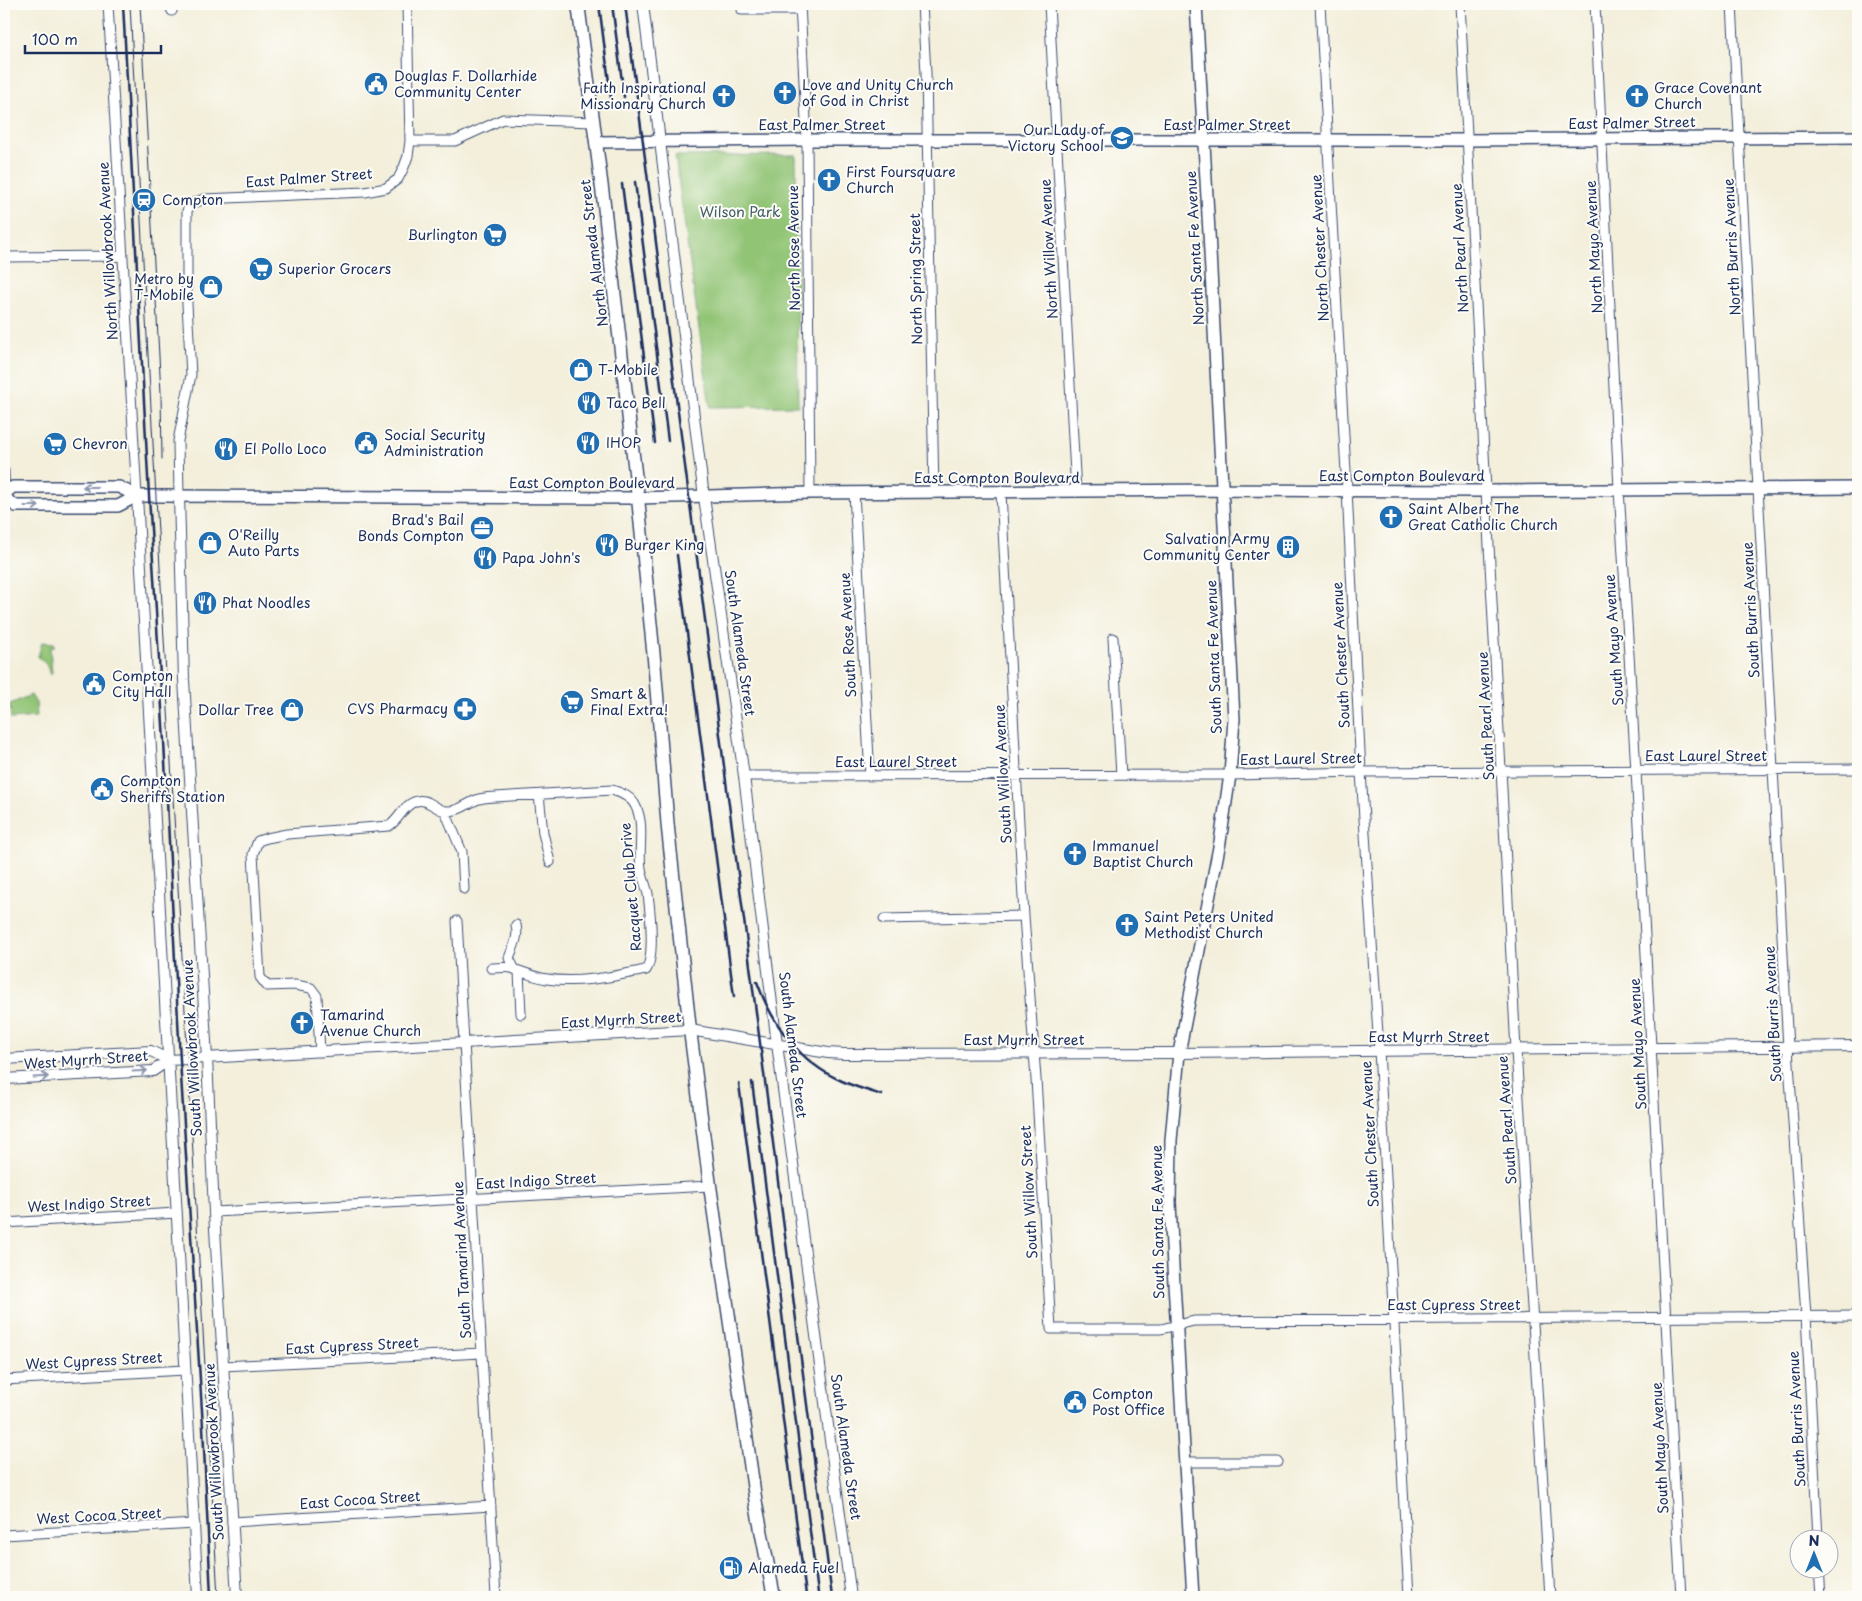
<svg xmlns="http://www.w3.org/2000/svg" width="1862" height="1601" font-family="'Playpen Sans',sans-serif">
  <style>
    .green { fill: #91c474; stroke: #567a69 }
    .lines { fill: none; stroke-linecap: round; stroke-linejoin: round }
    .minor-casing { stroke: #3b4c71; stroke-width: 11 }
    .tertiary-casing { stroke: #3b4c71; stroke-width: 12 }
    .secondary-casing { stroke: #3b4c71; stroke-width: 14 }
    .primary-casing { stroke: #3b4c71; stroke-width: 15 }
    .minor { stroke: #fff; stroke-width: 9 }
    .tertiary { stroke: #fff; stroke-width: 10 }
    .secondary { stroke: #fff; stroke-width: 11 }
    .primary { stroke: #fff; stroke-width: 12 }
    .tram { stroke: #1b2f5e; stroke-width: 1 }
    .rail { stroke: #1b2f5e; stroke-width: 2.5 }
    .oneway { stroke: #8d97ae }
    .labels { text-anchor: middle; stroke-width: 4; stroke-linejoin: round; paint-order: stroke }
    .poi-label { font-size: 14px; fill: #1b2f5e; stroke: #fdfcf7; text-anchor: start }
    .street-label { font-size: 14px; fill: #1b2f5e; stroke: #fdfcf7 }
    .park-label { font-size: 14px; fill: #3e5c65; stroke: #fdfcf7 }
  </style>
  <rect width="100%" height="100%" fill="#fdfcf7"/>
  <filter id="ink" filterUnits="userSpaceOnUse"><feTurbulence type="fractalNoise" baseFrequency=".02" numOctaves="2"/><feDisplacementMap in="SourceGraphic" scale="10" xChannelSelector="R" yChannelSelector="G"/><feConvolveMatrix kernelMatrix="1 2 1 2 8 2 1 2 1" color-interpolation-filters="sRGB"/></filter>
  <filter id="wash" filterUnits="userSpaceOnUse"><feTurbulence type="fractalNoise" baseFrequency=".0096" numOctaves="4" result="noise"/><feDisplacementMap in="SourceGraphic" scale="20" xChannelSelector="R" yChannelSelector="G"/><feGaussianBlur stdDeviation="1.12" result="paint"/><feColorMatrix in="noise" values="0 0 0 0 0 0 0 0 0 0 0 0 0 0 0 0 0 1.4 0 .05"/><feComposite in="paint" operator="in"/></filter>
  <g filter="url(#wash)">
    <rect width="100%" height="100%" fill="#f3efdb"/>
    <path class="green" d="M796,155L798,406L710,407L675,156Z
      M42,642L54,643V647L50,648L52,674H50L46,664L38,657Z
      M31,695L36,703L37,717L11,719L10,704Z"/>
  </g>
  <g filter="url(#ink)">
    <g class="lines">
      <g class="minor-casing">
        <path id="minor" d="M108,4L137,496
          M169,4L172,11
          M800,4L807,140L810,493
          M922,4L926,73L934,493
          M1049,4L1076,492
          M1320,4L1347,490L1361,772L1379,1050L1409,1597
          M1460,4L1516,1050L1550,1597
          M1595,4L1619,489L1636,771L1681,1597
          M1732,4L1788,1048L1806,1316L1818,1538
          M742,10H800
          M410,141H455L503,119L594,122
          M4,257L121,256
          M4,471L5,494
          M854,493L870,776
          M1001,493L1024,916L1036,1079L1051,1329H1161L1194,1321L1858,1316
          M179,496L178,441L191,375L187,304V211L191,204L204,199L365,192L386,188L398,179L404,167L408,156L410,141L407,4
          M1113,638L1121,775
          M744,776L1230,775L1361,772L1858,769
          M539,795L543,833L550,862
          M445,811L462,852L464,889
          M884,919L1024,916
          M457,921L496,1597
          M514,968L509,958C513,947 519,938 516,925
          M519,972L521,1014
          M320,1052L317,996L311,988L295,985L267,986L260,977L253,854L258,841L267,838L287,834L389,826C399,820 403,806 414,802C427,796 435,810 446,811C459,812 467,803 479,799C484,798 490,797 495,797L612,790C622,793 632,797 636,807C645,825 638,849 641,868C642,877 646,885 648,894C650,910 655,957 646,970C614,976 580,984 547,979C535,977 525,973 514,969C509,966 498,968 491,968
          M214,1212L710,1186
          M4,1223L177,1213
          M223,1366L482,1353
          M4,1380L185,1370
          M1185,1462H1278
          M232,1522L491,1506
          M4,1535L195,1524
          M1819,1568L1821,1597"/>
      </g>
      <g class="tertiary-casing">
        <path id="tertiary" d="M643,4L704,497L744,776L777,1044L851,1597
          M137,496L198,1597
          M179,496L184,680L207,1058L214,1212L237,1597
          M4,1059L151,1051L169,1060
          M4,1079L153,1071L169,1060L690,1030L828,1053L844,1054L1179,1053L1858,1046"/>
      </g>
      <g class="secondary-casing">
        <path id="secondary" d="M596,142L807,140H1468L1858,137
          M4,494L13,487H119L137,496
          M5,494L8,501L16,506H118L137,496H163L638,498L810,493L1223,490L1488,491L1858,488
          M1193,1597L1173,1267L1170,1202L1171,1140L1179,1053L1220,842L1230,775L1234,719L1209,232L1196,4"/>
      </g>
      <g class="primary-casing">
        <path id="primary" d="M578,4L604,204L638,498L654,659L668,829L690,1030L710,1186L756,1504L774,1597"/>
      </g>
      <use href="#minor" class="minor"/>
      <use href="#tertiary" class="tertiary"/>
      <use href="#secondary" class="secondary"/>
      <use href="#primary" class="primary"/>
      <path class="tram" d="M130,4L146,319L218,1597
        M140,4L161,393L162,459"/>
      <path class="rail" d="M123,4L149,496L164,741L180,1060L203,1427L211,1597
        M599,4L611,98
        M612,4L624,97
        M625,4L832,1597
        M635,182L668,441
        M622,184L655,443
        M677,555L734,997
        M757,982C772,1024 800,1063 842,1081C855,1087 869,1091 882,1095
        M752,1082L818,1593
        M739,1084L806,1595"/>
    </g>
    <defs><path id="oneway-shaft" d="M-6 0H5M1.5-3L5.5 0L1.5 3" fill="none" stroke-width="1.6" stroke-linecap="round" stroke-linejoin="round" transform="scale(1.25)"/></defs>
    <g class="oneway">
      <use href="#oneway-shaft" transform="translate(90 487) rotate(180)"/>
      <use href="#oneway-shaft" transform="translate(32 506)"/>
      <use href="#oneway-shaft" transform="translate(140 1071) rotate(-3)"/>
      <use href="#oneway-shaft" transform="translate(41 1077) rotate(-3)"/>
    </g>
  </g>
  <defs>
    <g id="civic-disc" transform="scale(1.25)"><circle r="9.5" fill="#1f6fb2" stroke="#fdfcf7"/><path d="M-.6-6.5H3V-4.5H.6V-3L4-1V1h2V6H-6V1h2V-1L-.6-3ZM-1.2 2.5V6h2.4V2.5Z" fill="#fff"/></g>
    <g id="church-disc" transform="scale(1.25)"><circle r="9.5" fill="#1f6fb2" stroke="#fdfcf7"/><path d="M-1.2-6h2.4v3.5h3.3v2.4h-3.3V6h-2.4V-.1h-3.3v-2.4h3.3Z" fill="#fff"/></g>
    <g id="school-disc" transform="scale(1.25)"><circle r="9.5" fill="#1f6fb2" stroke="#fdfcf7"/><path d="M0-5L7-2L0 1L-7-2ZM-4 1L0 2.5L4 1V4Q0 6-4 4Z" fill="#fff"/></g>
    <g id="station-disc" transform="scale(1.25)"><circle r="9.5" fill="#1f6fb2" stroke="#fdfcf7"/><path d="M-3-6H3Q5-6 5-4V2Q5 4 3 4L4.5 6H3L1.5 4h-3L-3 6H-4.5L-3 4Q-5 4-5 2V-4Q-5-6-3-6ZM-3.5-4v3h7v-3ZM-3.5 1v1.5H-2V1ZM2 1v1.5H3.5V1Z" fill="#fff"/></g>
    <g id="supermarket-disc" transform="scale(1.25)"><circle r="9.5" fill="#1f6fb2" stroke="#fdfcf7"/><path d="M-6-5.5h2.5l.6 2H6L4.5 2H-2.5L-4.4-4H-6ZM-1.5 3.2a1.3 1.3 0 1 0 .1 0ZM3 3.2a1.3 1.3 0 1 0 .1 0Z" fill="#fff"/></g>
    <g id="shop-disc" transform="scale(1.25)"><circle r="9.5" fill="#1f6fb2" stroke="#fdfcf7"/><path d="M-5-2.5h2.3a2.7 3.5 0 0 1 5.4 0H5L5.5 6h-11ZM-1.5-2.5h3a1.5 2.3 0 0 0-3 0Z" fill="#fff"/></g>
    <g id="restaurant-disc" transform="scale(1.25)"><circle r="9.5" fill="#1f6fb2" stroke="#fdfcf7"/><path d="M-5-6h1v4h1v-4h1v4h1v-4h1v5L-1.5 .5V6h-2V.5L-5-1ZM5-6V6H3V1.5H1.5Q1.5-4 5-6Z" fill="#fff"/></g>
    <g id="office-disc" transform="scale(1.25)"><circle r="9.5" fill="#1f6fb2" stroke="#fdfcf7"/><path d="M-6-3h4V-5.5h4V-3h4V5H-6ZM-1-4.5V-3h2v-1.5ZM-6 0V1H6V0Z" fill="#fff"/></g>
    <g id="building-disc" transform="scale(1.25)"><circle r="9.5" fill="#1f6fb2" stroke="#fdfcf7"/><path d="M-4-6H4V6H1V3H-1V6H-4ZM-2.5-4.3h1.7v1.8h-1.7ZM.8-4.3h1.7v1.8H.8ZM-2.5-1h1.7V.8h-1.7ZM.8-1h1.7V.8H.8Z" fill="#fff"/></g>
    <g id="pharmacy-disc" transform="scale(1.25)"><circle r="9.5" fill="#1f6fb2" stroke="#fdfcf7"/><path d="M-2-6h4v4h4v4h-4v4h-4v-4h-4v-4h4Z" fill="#fff"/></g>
    <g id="fuel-disc" transform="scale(1.25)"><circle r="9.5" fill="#1f6fb2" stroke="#fdfcf7"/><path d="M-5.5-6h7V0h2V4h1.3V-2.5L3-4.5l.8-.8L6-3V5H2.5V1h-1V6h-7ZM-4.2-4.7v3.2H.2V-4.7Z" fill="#fff"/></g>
  </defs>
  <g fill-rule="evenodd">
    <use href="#civic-disc" x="376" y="84"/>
    <use href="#church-disc" x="785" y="93"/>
    <use href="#church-disc" x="724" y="96"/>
    <use href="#church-disc" x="1637" y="96"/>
    <use href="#school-disc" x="1122" y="138"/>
    <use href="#church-disc" x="829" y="180"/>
    <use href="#station-disc" x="144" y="200"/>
    <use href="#supermarket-disc" x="495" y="235"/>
    <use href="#supermarket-disc" x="261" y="269"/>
    <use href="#shop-disc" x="211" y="287"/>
    <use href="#shop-disc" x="581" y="370"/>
    <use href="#restaurant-disc" x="589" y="403"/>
    <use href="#civic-disc" x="366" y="443"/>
    <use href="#restaurant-disc" x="588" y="443"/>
    <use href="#supermarket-disc" x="55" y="444"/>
    <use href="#restaurant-disc" x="226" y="449"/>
    <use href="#church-disc" x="1391" y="517"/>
    <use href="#office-disc" x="482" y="528"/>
    <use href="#shop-disc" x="210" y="543"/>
    <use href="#restaurant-disc" x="607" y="545"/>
    <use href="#building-disc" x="1288" y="547"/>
    <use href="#restaurant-disc" x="485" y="558"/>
    <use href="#restaurant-disc" x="205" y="603"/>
    <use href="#civic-disc" x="94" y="684"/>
    <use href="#supermarket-disc" x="572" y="702"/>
    <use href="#pharmacy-disc" x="465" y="709"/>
    <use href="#shop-disc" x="292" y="710"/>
    <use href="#civic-disc" x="102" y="789"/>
    <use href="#church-disc" x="1075" y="854"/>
    <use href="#church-disc" x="1127" y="925"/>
    <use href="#church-disc" x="302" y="1023"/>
    <use href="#civic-disc" x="1075" y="1402"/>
    <use href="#fuel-disc" x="731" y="1568"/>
  </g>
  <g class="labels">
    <g class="poi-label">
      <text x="394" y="81">Douglas F. Dollarhide<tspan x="394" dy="16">Community Center</tspan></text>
      <text x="802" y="90">Love and Unity Church<tspan x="802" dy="16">of God in Christ</tspan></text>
      <text x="706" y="93" text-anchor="end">Faith Inspirational<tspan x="706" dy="16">Missionary Church</tspan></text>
      <text x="1654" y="93">Grace Covenant<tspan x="1654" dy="16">Church</tspan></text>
      <text x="1104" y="135" text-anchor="end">Our Lady of<tspan x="1104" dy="16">Victory School</tspan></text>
      <text x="846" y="177">First Foursquare<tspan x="846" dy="16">Church</tspan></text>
      <text x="162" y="205">Compton</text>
      <text x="478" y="240" text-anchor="end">Burlington</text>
      <text x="278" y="274">Superior Grocers</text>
      <text x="194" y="284" text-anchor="end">Metro by<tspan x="194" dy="16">T-Mobile</tspan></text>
      <text x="598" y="375">T-Mobile</text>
      <text x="606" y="408">Taco Bell</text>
      <text x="384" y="440">Social Security<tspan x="384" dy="16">Administration</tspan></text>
      <text x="606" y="448">IHOP</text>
      <text x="72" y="449">Chevron</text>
      <text x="244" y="454">El Pollo Loco</text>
      <text x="1408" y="514">Saint Albert The<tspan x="1408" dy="16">Great Catholic Church</tspan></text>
      <text x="464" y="525" text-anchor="end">Brad's Bail<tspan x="464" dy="16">Bonds Compton</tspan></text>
      <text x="228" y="540">O'Reilly<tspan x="228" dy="16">Auto Parts</tspan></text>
      <text x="1270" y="544" text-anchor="end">Salvation Army<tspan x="1270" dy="16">Community Center</tspan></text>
      <text x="624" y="550">Burger King</text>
      <text x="502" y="563">Papa John's</text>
      <text x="222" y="608">Phat Noodles</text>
      <text x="112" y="681">Compton<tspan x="112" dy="16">City Hall</tspan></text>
      <text x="590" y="699">Smart &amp;<tspan x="590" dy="16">Final Extra!</tspan></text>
      <text x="448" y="714" text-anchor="end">CVS Pharmacy</text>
      <text x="274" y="715" text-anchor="end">Dollar Tree</text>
      <text x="120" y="786">Compton<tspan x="120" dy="16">Sheriffs Station</tspan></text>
      <text x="1092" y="851">Immanuel<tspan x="1092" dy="16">Baptist Church</tspan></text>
      <text x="1144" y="922">Saint Peters United<tspan x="1144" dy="16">Methodist Church</tspan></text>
      <text x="320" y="1020">Tamarind<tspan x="320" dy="16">Avenue Church</tspan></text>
      <text x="1092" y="1399">Compton<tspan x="1092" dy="16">Post Office</tspan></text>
      <text x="748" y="1573">Alameda Fuel</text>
    </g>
    <g class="street-label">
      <text transform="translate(1632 123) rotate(-1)" y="5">East Palmer Street</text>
      <text x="822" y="130">East Palmer Street</text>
      <text x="1227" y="130">East Palmer Street</text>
      <text transform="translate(309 178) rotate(-4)" y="5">East Palmer Street</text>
      <text transform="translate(1594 247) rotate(-93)" y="5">North Mayo Avenue</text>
      <text transform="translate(1732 247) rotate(-93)" y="5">North Burris Avenue</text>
      <text transform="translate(794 248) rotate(-91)" y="5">North Rose Avenue</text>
      <text transform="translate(1195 248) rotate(-93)" y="5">North Santa Fe Avenue</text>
      <text transform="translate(1320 248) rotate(-93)" y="5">North Chester Avenue</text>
      <text transform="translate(1460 248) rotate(-93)" y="5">North Pearl Avenue</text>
      <text transform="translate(1049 249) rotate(-93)" y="5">North Willow Avenue</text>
      <text transform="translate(108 251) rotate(-93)" y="5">North Willowbrook Avenue</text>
      <text transform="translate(594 253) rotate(-97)" y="5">North Alameda Street</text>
      <text transform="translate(916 279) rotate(-91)" y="5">North Spring Street</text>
      <text x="1402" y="481">East Compton Boulevard</text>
      <text x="997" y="483">East Compton Boulevard</text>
      <text x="592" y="488">East Compton Boulevard</text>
      <text transform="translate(1751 610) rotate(-93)" y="5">South Burris Avenue</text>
      <text transform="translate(848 635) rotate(-93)" y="5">South Rose Avenue</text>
      <text transform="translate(1614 640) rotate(-94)" y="5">South Mayo Avenue</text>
      <text transform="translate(740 643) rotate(82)" y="5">South Alameda Street</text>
      <text transform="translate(1341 655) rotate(-93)" y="5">South Chester Avenue</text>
      <text transform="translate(1214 657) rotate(-92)" y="5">South Santa Fe Avenue</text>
      <text transform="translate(1486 716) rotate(-93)" y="5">South Pearl Avenue</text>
      <text x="1706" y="761">East Laurel Street</text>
      <text transform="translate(1301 759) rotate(-1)" y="5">East Laurel Street</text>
      <text x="896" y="767">East Laurel Street</text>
      <text transform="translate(1003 774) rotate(-93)" y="5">South Willow Avenue</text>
      <text transform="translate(631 887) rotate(-95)" y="5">Racquet Club Drive</text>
      <text transform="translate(1773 1014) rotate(-93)" y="5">South Burris Avenue</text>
      <text transform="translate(621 1020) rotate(-3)" y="5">East Myrrh Street</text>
      <text x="1429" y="1042">East Myrrh Street</text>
      <text x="1024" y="1045">East Myrrh Street</text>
      <text transform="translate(1638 1044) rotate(-93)" y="5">South Mayo Avenue</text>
      <text transform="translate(793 1045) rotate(83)" y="5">South Alameda Street</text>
      <text transform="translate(192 1048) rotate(-93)" y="5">South Willowbrook Avenue</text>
      <text transform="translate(86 1060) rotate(-4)" y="5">West Myrrh Street</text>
      <text transform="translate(1507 1120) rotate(-94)" y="5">South Pearl Avenue</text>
      <text transform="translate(1370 1134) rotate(-93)" y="5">South Chester Avenue</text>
      <text transform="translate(536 1181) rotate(-3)" y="5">East Indigo Street</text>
      <text transform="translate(1029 1192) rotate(-93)" y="5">South Willow Street</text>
      <text transform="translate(89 1204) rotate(-3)" y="5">West Indigo Street</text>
      <text transform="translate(1158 1222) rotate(-91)" y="5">South Santa Fe Avenue</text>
      <text transform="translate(462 1260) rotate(-93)" y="5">South Tamarind Avenue</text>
      <text x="1454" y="1310">East Cypress Street</text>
      <text transform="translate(352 1346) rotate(-3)" y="5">East Cypress Street</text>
      <text transform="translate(94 1361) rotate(-3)" y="5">West Cypress Street</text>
      <text transform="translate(1797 1419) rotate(-93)" y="5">South Burris Avenue</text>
      <text transform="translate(846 1447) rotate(82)" y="5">South Alameda Street</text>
      <text transform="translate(1660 1448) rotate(-93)" y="5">South Mayo Avenue</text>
      <text transform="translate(214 1452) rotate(-93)" y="5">South Willowbrook Avenue</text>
      <text transform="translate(360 1500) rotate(-4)" y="5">East Cocoa Street</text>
      <text transform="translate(99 1516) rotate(-3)" y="5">West Cocoa Street</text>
    </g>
    <g class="park-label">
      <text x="740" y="217">Wilson Park</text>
    </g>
  </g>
  <rect width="1862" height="1601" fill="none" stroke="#fdfcf7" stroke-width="20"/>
  <g transform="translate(1814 1554)"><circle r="24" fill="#fdfcf7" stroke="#a3aaba"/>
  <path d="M0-4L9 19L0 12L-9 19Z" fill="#1f6fb2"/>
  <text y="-8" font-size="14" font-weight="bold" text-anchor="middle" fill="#1b2f5e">N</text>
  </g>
  <path d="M25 45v8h136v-8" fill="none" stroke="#1b2f5e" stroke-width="2.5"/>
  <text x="32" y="45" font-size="15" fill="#1b2f5e" stroke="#fdfcf7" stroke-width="4" paint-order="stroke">100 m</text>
</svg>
